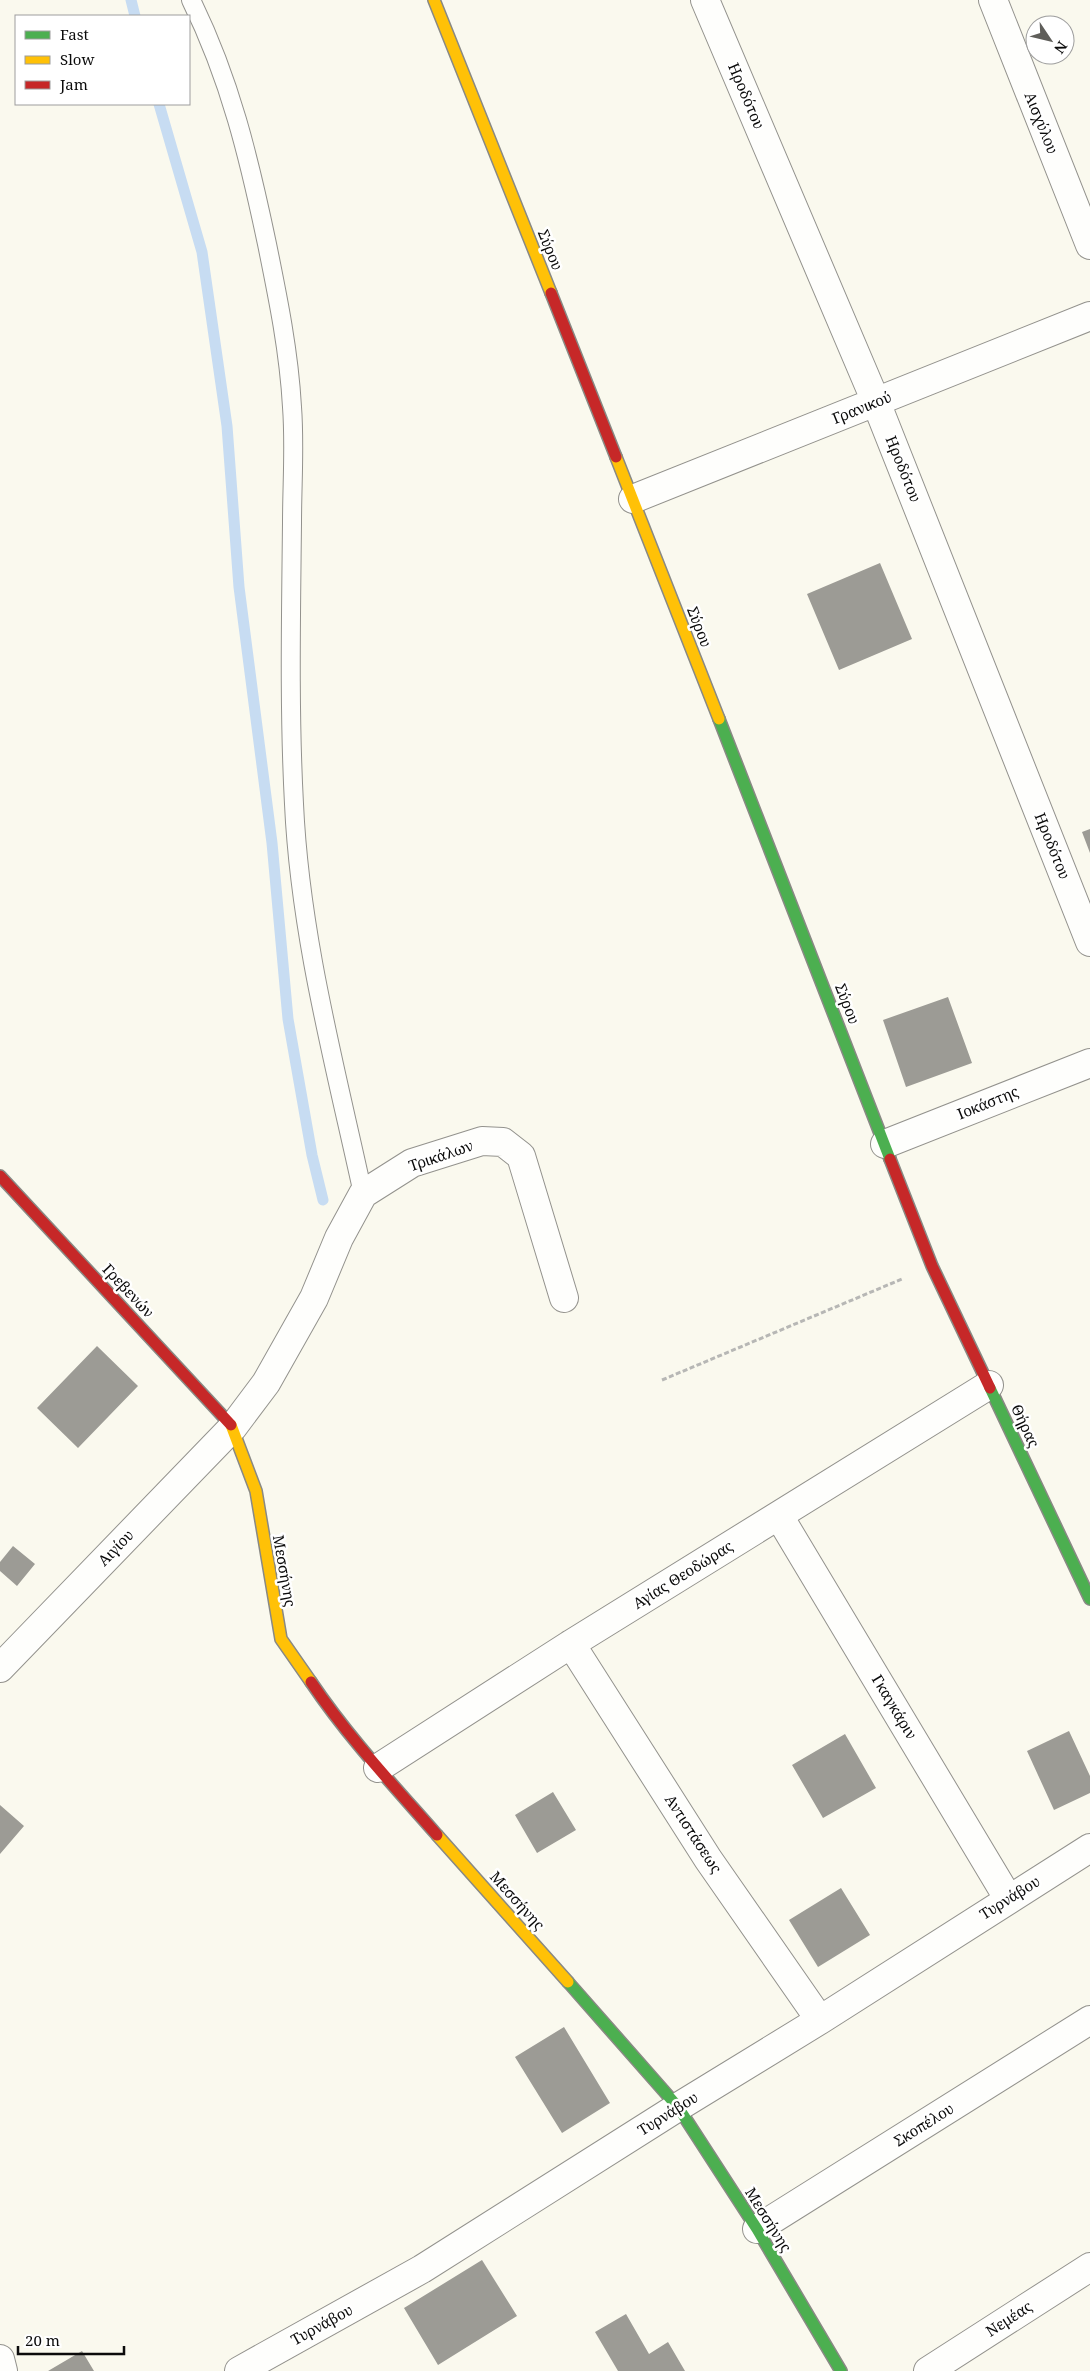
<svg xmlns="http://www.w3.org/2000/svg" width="1090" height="2371" font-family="'Noto Serif',serif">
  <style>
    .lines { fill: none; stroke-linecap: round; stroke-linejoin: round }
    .stream { stroke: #c7dcf2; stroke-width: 11 }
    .building { fill: #9c9b95 }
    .lane-casing { stroke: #93928d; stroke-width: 20 }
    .street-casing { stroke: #93928d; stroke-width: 30 }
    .fast-casing { stroke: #898984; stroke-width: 14 }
    .slow-casing { stroke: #898984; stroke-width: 14 }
    .jam-casing { stroke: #898984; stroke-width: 14 }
    .path { stroke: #b7b7b5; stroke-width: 3; stroke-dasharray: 5 2.5; stroke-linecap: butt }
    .lane { stroke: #fefefc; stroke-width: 18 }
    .street { stroke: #fefefc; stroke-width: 28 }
    .fast { stroke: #4caf50; stroke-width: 11 }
    .slow { stroke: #ffc107; stroke-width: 11 }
    .jam { stroke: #c62828; stroke-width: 11 }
    .labels { text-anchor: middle; stroke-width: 5; stroke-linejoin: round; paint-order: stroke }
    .street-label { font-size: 15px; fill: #0b0b0b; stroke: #fff }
  </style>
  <rect width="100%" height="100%" fill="#faf9ee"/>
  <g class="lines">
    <path class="stream" d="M131,0L135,16
      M159,104L202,252L227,426L239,587L272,843L288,1019L312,1155L323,1200"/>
  </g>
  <path class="building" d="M880,563L912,639L839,670L807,594Z
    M1090,829V853L1082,832Z
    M948,997L972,1063L906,1087L883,1020Z
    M97,1346L138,1386L78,1448L37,1408Z
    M13,1546L35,1564L17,1586L0,1571V1562Z
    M1069,1731L1090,1776V1793L1054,1810L1027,1751Z
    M845,1734L876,1788L823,1818L792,1765Z
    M553,1792L576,1830L537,1853L515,1815Z
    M0,1805L24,1826L0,1854Z
    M841,1888L870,1935L818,1967L789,1920Z
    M564,2027L610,2103L562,2133L515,2057Z
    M482,2260L517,2316L438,2365L404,2308Z
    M626,2314L649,2354L668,2342L685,2371H618L595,2332Z
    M82,2351L94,2371H48Z"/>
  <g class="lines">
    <g class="lane-casing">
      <path id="lane" d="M191,0C230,79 249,158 267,244C278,298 289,352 292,407C295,446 292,484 292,523C291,616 289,711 294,804C300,936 335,1065 363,1194"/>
    </g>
    <g class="street-casing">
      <path id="street" d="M705,0L876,402L1090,942
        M993,0L1090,245
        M633,499L1090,316
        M885,1144L1090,1063
        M779,1516L1008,1898
        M571,1644L708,1859L820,2020
        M0,1668L233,1427L266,1383L314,1298L339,1238L363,1194L412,1163L482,1141L503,1142L521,1156L564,1298
        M378,1768L571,1644L989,1385
        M757,2229L1090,2020
        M0,2359L3,2371
        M239,2371L422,2269L678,2107L820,2020L1090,1848
        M928,2371L1090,2267"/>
    </g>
    <g class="fast-casing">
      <path id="fast" d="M719,719L890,1159
        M990,1388L1090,1599
        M568,1982L678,2107L757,2229L841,2371"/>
    </g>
    <g class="slow-casing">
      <path id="slow" d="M434,0L551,293
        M616,457L719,719
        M231,1425L256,1491L281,1639L311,1682
        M437,1835L568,1982"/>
    </g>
    <g class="jam-casing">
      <path id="jam" d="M551,293L616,457
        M890,1159L932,1266L990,1388
        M0,1176L231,1425
        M311,1682C348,1737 394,1786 437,1835"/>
    </g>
    <path class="path" d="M662,1380L902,1279"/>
    <use href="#lane" class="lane"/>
    <use href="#street" class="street"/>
    <use href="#fast" class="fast"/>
    <use href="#slow" class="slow"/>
    <use href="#jam" class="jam"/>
  </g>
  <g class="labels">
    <g class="street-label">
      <text transform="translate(746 96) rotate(67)" y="5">Ηροδότου</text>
      <text transform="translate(1041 123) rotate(68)" y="5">Αισχύλου</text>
      <text transform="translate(550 250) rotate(68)" y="5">Σύρου</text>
      <text transform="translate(862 408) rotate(-22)" y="5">Γρανικού</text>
      <text transform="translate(903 469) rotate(68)" y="5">Ηροδότου</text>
      <text transform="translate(699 627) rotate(69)" y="5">Σύρου</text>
      <text transform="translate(1052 846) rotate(68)" y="5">Ηροδότου</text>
      <text transform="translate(847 1004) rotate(69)" y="5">Σύρου</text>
      <text transform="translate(988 1103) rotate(-22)" y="5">Ιοκάστης</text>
      <text transform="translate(441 1156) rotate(-19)" y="5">Τρικάλων</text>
      <text transform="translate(128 1291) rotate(47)" y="5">Γρεβενών</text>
      <text transform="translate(1025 1426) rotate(65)" y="5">Θήρας</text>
      <text transform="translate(116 1548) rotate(-46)" y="5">Αιγίου</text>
      <text transform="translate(284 1571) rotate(80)" y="5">Μεσσήνης</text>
      <text transform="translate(683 1575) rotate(-32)" y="5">Αγίας Θεοδώρας</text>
      <text transform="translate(894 1707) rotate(59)" y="5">Γκαγκάριν</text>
      <text transform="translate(693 1834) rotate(57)" y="5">Αντιστάσεως</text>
      <text transform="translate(1010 1898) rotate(-32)" y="5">Τυρνάβου</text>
      <text transform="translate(517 1901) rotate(48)" y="5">Μεσσήνης</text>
      <text transform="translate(668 2114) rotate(-32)" y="5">Τυρνάβου</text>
      <text transform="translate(924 2125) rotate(-32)" y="5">Σκοπέλου</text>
      <text transform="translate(768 2220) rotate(58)" y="5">Μεσσήνης</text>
      <text transform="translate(1009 2319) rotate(-33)" y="5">Νεμέας</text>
      <text transform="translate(322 2325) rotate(-29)" y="5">Τυρνάβου</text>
    </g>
  </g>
  <rect x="15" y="15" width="175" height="90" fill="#ffffff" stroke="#9d9d9d"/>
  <rect x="25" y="31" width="25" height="8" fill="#4caf50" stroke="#9d9d9d"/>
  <text x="60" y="40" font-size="15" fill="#0b0b0b">Fast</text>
  <rect x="25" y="56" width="25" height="8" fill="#ffc107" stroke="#9d9d9d"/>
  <text x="60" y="65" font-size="15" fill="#0b0b0b">Slow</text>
  <rect x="25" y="81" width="25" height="8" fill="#c62828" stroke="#9d9d9d"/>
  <text x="60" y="90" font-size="15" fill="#0b0b0b">Jam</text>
  <g transform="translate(1050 40) rotate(125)"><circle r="24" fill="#ffffff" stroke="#9d9d9d"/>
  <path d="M0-4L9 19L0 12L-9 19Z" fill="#5f5e5a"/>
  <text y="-8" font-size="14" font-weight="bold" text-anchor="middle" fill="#0b0b0b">N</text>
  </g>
  <path d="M18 2346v8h106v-8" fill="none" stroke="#0b0b0b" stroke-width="2.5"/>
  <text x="25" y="2346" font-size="15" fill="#0b0b0b" stroke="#ffffff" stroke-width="4" paint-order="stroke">20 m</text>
</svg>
